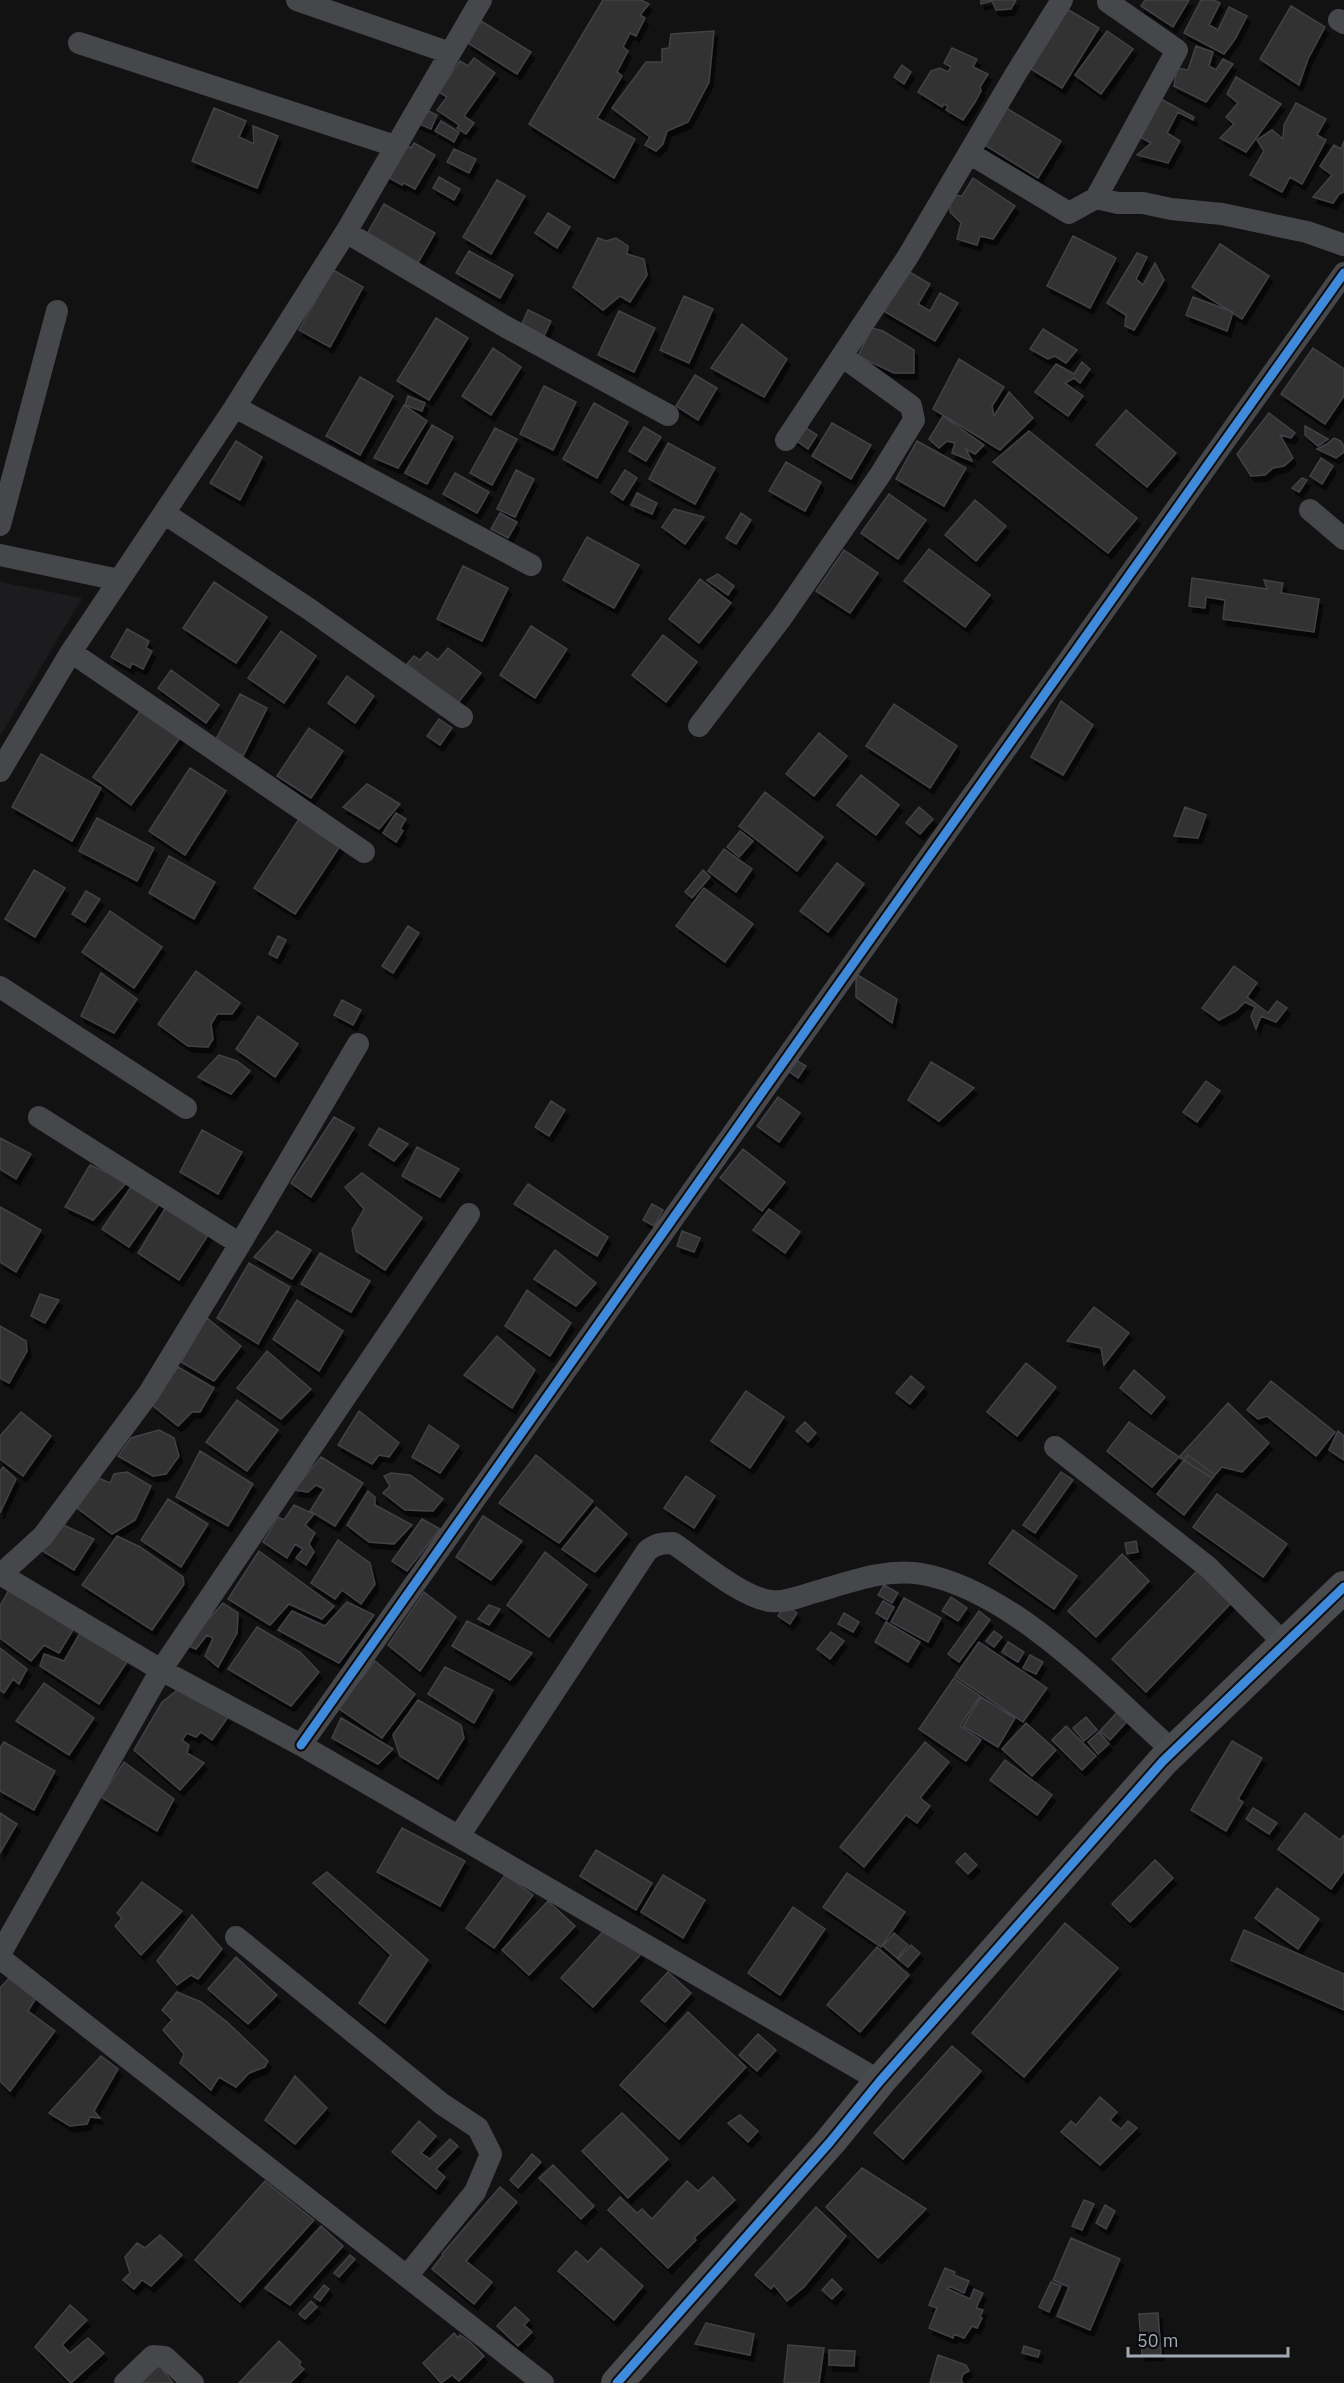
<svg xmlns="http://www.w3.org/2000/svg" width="1344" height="2383" font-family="'IBM Plex Sans',sans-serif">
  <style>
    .built { fill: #1c1c1e }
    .building { fill: #313133; stroke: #404246; stroke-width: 1.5; filter: url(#shadow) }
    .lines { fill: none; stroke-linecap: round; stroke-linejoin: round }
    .street { stroke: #46474b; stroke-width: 22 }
    .secondary { stroke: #4a4b4f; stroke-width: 32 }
    .cycleway-casing { stroke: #0c0c0e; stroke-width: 13 }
    .cycleway { stroke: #408adc; stroke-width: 9 }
  </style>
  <defs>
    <filter id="shadow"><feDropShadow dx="3.5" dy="6" stdDeviation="0" flood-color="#0009"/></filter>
  </defs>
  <rect width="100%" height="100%" fill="#121212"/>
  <path class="built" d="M0,582L82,598L0,736Z"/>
  <path class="building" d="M603,0H641L649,4L640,15L645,18L636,36L630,33L623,47L628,51L617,72L622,76L597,118L635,139L614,178L529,124Z
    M981,0H1016L1011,9L996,10L992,1L981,4Z
    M1145,0H1189L1173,27L1141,6Z
    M1201,0H1214L1220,3L1209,25L1218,30L1229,7L1247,16L1235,39L1224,54L1184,33Z
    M1291,6L1325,27L1308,59L1299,85L1260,59Z
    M1067,9L1099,28L1062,88L1031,69Z
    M481,21L531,52L517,74L468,43Z
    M714,31L709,82L688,122L667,131L663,144L656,151L645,145L650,137L612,108L646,62H662V49L669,48L671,34Z
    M1107,31L1133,49L1101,94L1075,75Z
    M1196,46L1213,52L1209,66L1216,70L1223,59L1233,64L1206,102L1174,86L1177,68L1188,70Z
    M952,48L977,59L973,67L988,74L980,87L981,91L975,102L963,120L946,110L948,106L944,104L942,107L918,92L931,71L940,68L948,72L951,67L944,63Z
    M474,58L495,73L464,116L474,123L466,134L457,128L459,125L437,110L447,97L439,92L460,61L468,66Z
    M902,65L911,72L904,84L894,77Z
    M1236,77L1281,104L1246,152L1220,138L1234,124L1226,117L1238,103L1227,94Z
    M1161,99L1194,117L1193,120L1178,112L1167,133L1180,141L1168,163L1137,155L1151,143L1140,137Z
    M1296,103L1326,119L1317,135L1326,140L1302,184L1290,177L1282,192L1250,175L1264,151L1257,140L1272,130L1283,139L1284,125Z
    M1003,106L1061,141L1038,178L980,142Z
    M214,108L246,121L239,137L254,144L253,126L278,136L257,188L192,161Z
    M422,108L437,115L431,129L415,122Z
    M441,121L459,132L454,142L435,131Z
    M1344,141V192L1339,194L1333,203L1313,197L1332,175L1320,166L1334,145L1341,149Z
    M414,143L435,155L415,189L404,183L402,185L386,176L404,144L411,148Z
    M454,149L476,159L469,173L447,162Z
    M439,177L460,189L454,200L433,188Z
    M973,178L1015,206L993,239L980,236L977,245L957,239L961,223L950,212L951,195L962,196Z
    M497,180L525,196L491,254L463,237Z
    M384,204L435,233L418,263L367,234Z
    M548,213L570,227L557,248L535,233Z
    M1073,236L1116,258L1090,308L1047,286Z
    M598,238L606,241L616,238L628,246L627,254L644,259L647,275L630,302L620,296L603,310L573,287Z
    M1220,244L1269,276L1242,319L1192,287Z
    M469,251L513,275L500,298L456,273Z
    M1137,253L1147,257L1136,279L1143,285L1155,263L1164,280L1134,330L1125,326L1126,315L1107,303Z
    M333,270L363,287L330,347L299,330Z
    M906,270L930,284L918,304L930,311L940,293L958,303L935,341L882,310Z
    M684,296L713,309L689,363L660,350Z
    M1193,297L1233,312L1227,331L1186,315Z
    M528,310L551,321L544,336L522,324Z
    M619,311L655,328L634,372L598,355Z
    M436,318L468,338L429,400L397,381Z
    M742,324L787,359L764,397L711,368Z
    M872,328L883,331L914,350V373H894L858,356Z
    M1043,329L1077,350L1066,363L1055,356L1048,359L1030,349Z
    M493,348L521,367L491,415L462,396Z
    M1313,348L1344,369V396L1325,424L1281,394Z
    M959,359L1004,387L992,406L994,416L1009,392L1033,418L1000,450L933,409Z
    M1082,362L1090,369L1080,383L1074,378L1065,383L1083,396L1068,416L1035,392L1056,364L1074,374Z
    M695,375L717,388L698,420L676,406Z
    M360,377L393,396L360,455L326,436Z
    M544,386L576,402L553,450L520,434Z
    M408,396L425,403L422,411L405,405Z
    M594,403L628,422L597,478L563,459Z
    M404,405L427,421L398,468L374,458Z
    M1126,410L1176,453L1147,487L1096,445Z
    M1269,413L1295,433L1291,438L1280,435L1293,458L1284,466L1273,468L1265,475L1251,476L1237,454Z
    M943,416L984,445L975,454L966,449L972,461L952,453L955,443L947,441L939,448L929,439Z
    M832,423L871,445L851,479L812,456Z
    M432,425L453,437L427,484L405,473Z
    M803,426L817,435L808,449L794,439Z
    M1305,426L1328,439L1318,446L1305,435Z
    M644,427L661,437L646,461L629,451Z
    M495,428L517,439L492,485L470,473Z
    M1029,431L1137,518L1108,553L993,462Z
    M1334,438L1341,441L1344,447V452L1336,458L1317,449L1327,444Z
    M236,441L262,457L240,500L210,483Z
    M917,441L966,468L944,506L896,479Z
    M668,443L715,468L695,504L649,479Z
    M1321,458L1333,466L1322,484L1310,476Z
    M786,462L821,482L805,511L769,491Z
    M516,470L534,479L515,517L497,509Z
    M625,470L637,478L623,500L611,492Z
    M455,473L489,492L477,513L443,494Z
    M1302,478L1307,480L1299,492L1292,488Z
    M637,493L657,503L652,514L631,505Z
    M889,494L926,520L898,559L861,533Z
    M975,500L1006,526L976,561L945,535Z
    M674,509L704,517L685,544L662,527Z
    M500,513L517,522L508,538L491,529Z
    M741,513L751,520L736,544L726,538Z
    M587,537L639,565L614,608L563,580Z
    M929,549L990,595L965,627L904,581Z
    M844,550L878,573L850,613L816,591Z
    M463,566L508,588L482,641L437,619Z
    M718,574L734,586L728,595L707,580Z
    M1192,578L1267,589L1264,580L1283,583L1281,593L1319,599L1314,632L1223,619L1225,600L1206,597L1205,608L1189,606Z
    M700,579L731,603L699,643L669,619Z
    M214,582L267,617L236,663L183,628Z
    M531,626L567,649L535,698L500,675Z
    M127,629L149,641L146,648L152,651L143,669L132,663L130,668L111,657Z
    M281,631L316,656L284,703L248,678Z
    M663,635L697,662L666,702L632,675Z
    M448,648L481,673L458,703L407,664L414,656L420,660L427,652L438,660Z
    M171,670L219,705L206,723L158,688Z
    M347,676L374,696L355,723L328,703Z
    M240,694L267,708L243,756L215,741Z
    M1061,701L1093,725L1063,775L1031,757Z
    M894,704L957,746L930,788L866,746Z
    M143,707L182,735L131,805L93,777Z
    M439,719L452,728L440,745L427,736Z
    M309,728L343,751L311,798L277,776Z
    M819,733L847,756L814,796L786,774Z
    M41,754L101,788L72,841L12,807Z
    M190,768L226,791L185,855L149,831Z
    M861,775L899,805L876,835L837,805Z
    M367,784L400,804L379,829L343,807Z
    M765,792L823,837L797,871L739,826Z
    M919,807L933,819L920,834L906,823Z
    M1185,807L1206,815L1198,838L1174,836Z
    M396,813L406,819L400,829L403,831L396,842L383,833Z
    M97,818L154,848L137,881L79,851Z
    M299,819L340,846L295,914L254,888Z
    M740,831L753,841L739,857L727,847Z
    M724,849L752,869L736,892L708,871Z
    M169,856L215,882L194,919L149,893Z
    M837,863L864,884L828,932L800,911Z
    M34,870L65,888L35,937L5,919Z
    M703,870L710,877L692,898L685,892Z
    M704,888L753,924L725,962L676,926Z
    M86,891L100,899L85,922L72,914Z
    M110,911L162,947L134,988L82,952Z
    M408,926L419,933L393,973L382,966Z
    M278,936L286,940L277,958L269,954Z
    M1234,966L1257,983L1247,997L1268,1013L1277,1001L1287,1008L1276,1022L1261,1016L1256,1029L1251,1016L1255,1007L1245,1002L1236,1011L1219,1020L1202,1008Z
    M196,971L240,1003L232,1014H217L211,1024L213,1039L208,1047L188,1046L158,1024Z
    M101,973L137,999L114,1033L81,1016Z
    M856,974L897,999L892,1023L856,997Z
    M342,1000L361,1010L353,1025L334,1015Z
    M258,1016L298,1044L275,1077L236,1049Z
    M219,1055L237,1061L250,1071L231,1094L198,1077Z
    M794,1059L806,1066L798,1078L787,1070Z
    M931,1062L974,1088L939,1121L908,1100Z
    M1206,1081L1220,1091L1197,1122L1183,1112Z
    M778,1097L800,1113L779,1142L757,1126Z
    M551,1101L565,1110L549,1136L535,1127Z
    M334,1117L354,1128L311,1197L291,1183Z
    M379,1128L408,1144L394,1161L369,1145Z
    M202,1130L242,1152L218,1194L180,1172Z
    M0,1138L31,1154L16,1179L0,1169Z
    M417,1147L459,1169L440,1197L402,1176Z
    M743,1149L785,1182L762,1211L720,1178Z
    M90,1165L127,1182L93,1220L65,1207Z
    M362,1173L422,1218L385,1270L356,1251L352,1230L364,1209L345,1187Z
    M528,1184L608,1237L597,1256L514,1204Z
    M131,1187L160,1203L129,1247L102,1229Z
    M652,1204L663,1210L654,1226L643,1220Z
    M0,1207L41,1230L16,1272L0,1262Z
    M166,1207L210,1232L179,1280L138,1253Z
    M769,1209L800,1232L785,1253L753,1230Z
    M277,1231L311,1250L292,1279L254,1257Z
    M682,1231L700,1238L694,1252L677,1246Z
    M555,1250L596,1283L576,1306L534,1279Z
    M320,1253L370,1281L351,1312L301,1284Z
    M249,1263L290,1287L258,1344L217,1318Z
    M527,1290L571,1323L550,1356L505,1326Z
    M40,1294L59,1300L45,1323L31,1316Z
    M297,1300L343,1331L319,1371L273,1339Z
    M1094,1307L1129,1333L1104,1365L1101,1348L1067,1341Z
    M207,1318L241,1346L214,1381L181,1362Z
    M0,1326L26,1341L27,1351L9,1383L0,1378Z
    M497,1336L535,1370L512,1408L464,1375Z
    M267,1351L311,1389L281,1419L237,1388Z
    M1026,1363L1056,1387L1017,1436L987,1412Z
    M178,1367L214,1388L200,1412H192L178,1426L152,1405Z
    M1134,1370L1165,1397L1151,1414L1120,1388Z
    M911,1376L924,1387L910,1404L896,1393Z
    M1271,1381L1335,1432L1316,1456L1267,1416L1258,1419L1247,1410Z
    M746,1391L784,1417L750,1468L711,1441Z
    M237,1400L278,1430L247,1471L206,1442Z
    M1228,1403L1269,1443L1242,1472L1222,1467L1212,1478L1179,1457Z
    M359,1411L399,1443L389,1457L379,1455L372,1464L338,1445Z
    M21,1412L51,1436L23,1476L0,1459V1436Z
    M805,1422L816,1433L808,1442L796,1431Z
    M1129,1422L1179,1457L1152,1487L1107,1451Z
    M429,1425L459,1446L440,1473L412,1457Z
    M159,1430L174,1438L179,1456L166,1474L153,1476L118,1456L131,1438Z
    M1338,1431L1344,1436V1460L1329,1450Z
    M200,1451L253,1484L228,1526L176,1497Z
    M536,1455L593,1501L559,1543L499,1503Z
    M1188,1455L1215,1475L1184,1515L1157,1494Z
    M321,1457L363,1483L335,1526L310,1511L324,1489L316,1485L308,1492L294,1490Z
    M3,1467L16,1479L0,1513V1471Z
    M127,1472L151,1486L135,1520L112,1534L77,1508L96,1477L110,1483L114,1474Z
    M1061,1472L1073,1480L1035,1533L1023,1525Z
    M391,1473L410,1475L443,1499L433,1511L405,1510L383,1493L390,1486L384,1476Z
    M686,1476L715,1496L694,1528L664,1508Z
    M368,1491L375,1497V1505L412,1525L394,1544L369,1542L347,1525Z
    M1217,1494L1287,1544L1263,1577L1193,1527Z
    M168,1499L208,1524L181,1567L141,1540Z
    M294,1505L314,1514L305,1525L315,1533L309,1544L314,1552L306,1565L296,1558L303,1549L295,1544L287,1558L263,1542L278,1517L284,1520Z
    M596,1507L627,1534L595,1572L562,1549Z
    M483,1516L522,1541L491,1580L456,1557Z
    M422,1519L440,1529L407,1571L392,1561Z
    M61,1524L94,1539L74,1570L41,1550Z
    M1013,1530L1077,1576L1054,1609L989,1563Z
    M117,1536L140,1547L183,1577L184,1584L152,1630L82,1585Z
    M338,1540L370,1563L375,1584L361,1604L342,1590L335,1599L311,1583Z
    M1136,1541L1138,1552L1127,1554L1125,1543Z
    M259,1551L334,1606L322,1619L289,1604L270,1625L228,1599Z
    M545,1552L587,1585L549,1637L507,1605Z
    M1122,1554L1149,1581L1096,1637L1068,1611Z
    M1198,1570L1232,1602L1146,1692L1112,1659Z
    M884,1585L898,1593L892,1603L878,1595Z
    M9,1590L73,1630L59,1653L44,1645L31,1661L0,1638V1606Z
    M424,1592L456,1617L420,1671L388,1645Z
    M951,1597L967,1608L958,1621L942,1611Z
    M904,1598L941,1618L928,1642L891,1622Z
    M883,1601L894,1607L887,1620L876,1613Z
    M347,1602L374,1615L339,1663L278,1630L292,1611L325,1626Z
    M223,1603L238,1613L237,1633L218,1667L205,1656L213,1638L207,1635L196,1649L186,1645Z
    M489,1605L500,1609L489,1625L478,1619Z
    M785,1605L797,1613L790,1624L778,1616Z
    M979,1611L990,1620L959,1662L948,1654Z
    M844,1613L859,1622L853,1632L838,1624Z
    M467,1621L532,1653L510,1680L452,1646Z
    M886,1622L920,1642L908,1662L875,1642Z
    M257,1627L300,1652L319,1672L291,1706L228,1669Z
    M994,1631L1002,1637L994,1647L986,1641Z
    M831,1632L844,1641L830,1659L817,1649Z
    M80,1633L127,1662L99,1704L40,1666L44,1654L64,1661Z
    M979,1642L1047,1688L1023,1722L955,1676Z
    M1008,1642L1024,1652L1018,1662L1002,1652Z
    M0,1648L27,1669L19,1684L13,1679L4,1693L0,1690Z
    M1030,1655L1043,1662L1036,1674L1023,1668Z
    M375,1661L415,1694L382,1738L338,1708Z
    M445,1667L493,1690L474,1723L428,1694Z
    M954,1678L980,1696L960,1726L981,1740L966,1761L919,1729Z
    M44,1683L94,1718L69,1755L16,1721Z
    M179,1689L228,1717L212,1740L201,1732L196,1737L187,1733L182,1740L189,1745L187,1753L204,1763L180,1790L134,1750L162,1702Z
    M981,1697L1015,1718L998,1747L963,1726Z
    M418,1700L461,1725L464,1738L438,1779L400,1756L393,1735Z
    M1121,1708L1131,1717L1110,1740L1100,1731Z
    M1086,1717L1097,1730L1084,1741L1073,1728Z
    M341,1718L393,1749L378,1764L332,1738Z
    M1026,1723L1056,1750L1032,1776L1002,1749Z
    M1066,1726L1096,1756L1082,1770L1052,1740Z
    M1099,1732L1109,1744L1098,1754L1088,1742Z
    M1232,1741L1262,1758L1238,1799L1243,1802L1226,1831L1191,1810Z
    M4,1742L55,1771L34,1810L0,1791V1748Z
    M925,1742L949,1762L920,1798L930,1806L917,1823L906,1815L864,1867L840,1847Z
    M1005,1760L1052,1795L1037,1815L990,1780Z
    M124,1762L174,1799L157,1831L101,1797Z
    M1253,1808L1277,1823L1269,1834L1246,1819Z
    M0,1813L17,1824L0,1853Z
    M1305,1813L1340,1840L1344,1835V1871L1331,1889L1278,1849Z
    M402,1828L465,1861L440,1906L377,1872Z
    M596,1850L652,1883L636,1910L580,1876Z
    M965,1853L977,1865L968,1874L956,1862Z
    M1155,1860L1173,1878L1130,1922L1112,1904Z
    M327,1872L428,1960L385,2023L359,2003L391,1955L313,1883Z
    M847,1873L905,1912L881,1947L823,1907Z
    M505,1875L533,1895L494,1948L466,1928Z
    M663,1875L705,1900L683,1938L641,1912Z
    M142,1882L182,1911L141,1955L115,1926L122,1918L117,1913Z
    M1277,1888L1319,1919L1298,1949L1255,1918Z
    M548,1901L575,1926L529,1975L502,1950Z
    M793,1907L825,1929L780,1995L748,1973Z
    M192,1915L222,1949L198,1979L191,1975L177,1985L157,1961Z
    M1065,1923L1118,1968L1024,2077L972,2033Z
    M609,1925L641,1954L593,2007L561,1978Z
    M1244,1930L1344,1974V2010L1231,1960Z
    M894,1933L908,1945L897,1958L883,1946Z
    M911,1945L920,1953L908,1967L898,1959Z
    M877,1947L909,1975L860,2032L827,2005Z
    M236,1957L277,1995L248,2024L208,1989Z
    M668,1972L691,1993L665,2022L641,2001Z
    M10,1977L36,1998L28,2011L55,2031L10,2091L0,2081V1988Z
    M177,1992L201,2002L227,2022L268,2061L265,2067L249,2073L236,2087L219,2077L211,2090L180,2063L184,2054L163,2030L172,2020L162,2010Z
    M688,2012L746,2067L679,2139L620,2085Z
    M758,2034L776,2050L757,2071L739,2055Z
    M952,2046L981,2071L903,2159L874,2133Z
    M101,2056L118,2069L94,2111L100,2118L90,2117L87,2124L70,2126L49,2113Z
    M295,2076L327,2108L295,2144L265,2120Z
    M1100,2097L1117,2112L1110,2120L1121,2129L1128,2121L1137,2128L1100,2165L1061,2132L1071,2121L1076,2125Z
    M622,2113L668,2159L628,2198L582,2151Z
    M740,2115L758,2131L748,2142L728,2123Z
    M419,2121L436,2136L421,2153L430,2159L450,2139L458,2146L436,2169L445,2177L436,2189L392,2152Z
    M532,2154L541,2162L518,2188L510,2180Z
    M553,2165L594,2206L581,2219L539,2178Z
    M862,2168L926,2209L878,2258L826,2207Z
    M713,2177L735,2200L694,2238L696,2240L668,2268L608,2210L620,2197L637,2213L642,2209L652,2219L687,2181L698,2191Z
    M265,2181L314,2220L240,2302L195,2260Z
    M500,2187L517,2202L466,2261L492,2282L474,2304L432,2269L443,2255L442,2254Z
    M1084,2200L1094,2204L1082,2230L1072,2226Z
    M1105,2205L1115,2211L1106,2229L1096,2223Z
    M816,2207L846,2236L804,2287L787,2301L774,2285L771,2289L755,2275Z
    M321,2226L343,2246L290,2305L265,2288Z
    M160,2235L182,2255L151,2286L142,2280L134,2289L123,2280L130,2273L125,2257L137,2243L145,2248Z
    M1071,2238L1120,2259L1090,2330L1057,2316L1069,2287L1053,2280Z
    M601,2248L643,2286L614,2320L558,2271L576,2251L588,2262Z
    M350,2255L355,2259L339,2277L334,2273Z
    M945,2268L955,2272L954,2275L969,2281L964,2293L949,2286L948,2289L970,2299L974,2289L983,2293L976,2308L983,2310L980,2317L982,2318L977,2328L972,2326L964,2338L954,2334L953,2338L929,2328L937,2308L929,2305Z
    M832,2279L842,2289L832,2299L822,2290Z
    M1051,2282L1061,2286L1049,2312L1039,2307Z
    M324,2285L329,2289L320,2301L314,2297Z
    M311,2301L317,2307L305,2319L299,2314Z
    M70,2305L87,2320L62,2345L70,2353L88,2338L104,2353L71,2383L35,2347Z
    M515,2307L529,2320L524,2325L532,2332L518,2346L497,2326Z
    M1158,2313L1161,2354L1142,2355L1139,2314Z
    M706,2323L754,2334L750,2355L695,2344Z
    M454,2333L458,2338L460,2335L469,2341L484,2356L459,2381L452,2375L441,2383L423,2363Z
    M279,2341L301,2362L299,2365L304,2369L290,2383H239Z
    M788,2345L824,2348L819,2383H784Z
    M1024,2346L1040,2351L1038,2357L1022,2353Z
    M829,2350L855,2351L854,2366L829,2365Z
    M938,2355L966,2365L969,2371L963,2374L961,2380L963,2383H930Z
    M159,2365L173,2383H141Z"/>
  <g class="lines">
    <path class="street" d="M297,0L450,53
      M1339,20L1344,23
      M79,43L395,146
      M969,153L1069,213L1096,198L1118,203H1143L1171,209L1222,214L1307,232L1344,245
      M1096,198L1177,50L1108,2
      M346,232L506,327L668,415
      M235,407L531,565
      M786,440L907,258L1015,75L1062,0
      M1310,510L1344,539
      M164,513L309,609L462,717
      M0,525L57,311
      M0,555L119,580
      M71,652L364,852
      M699,726L782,617L880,475L914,420L911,406L842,356
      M0,771L71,652L235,407L346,232L481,0
      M0,987L186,1108
      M39,1117L240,1244
      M1055,1447L1208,1567L1284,1643
      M0,1574L161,1670L301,1745L880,2081
      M0,1575L43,1536L149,1393L240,1244L358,1044
      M301,1745L833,992L1344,273
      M459,1836L647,1551C655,1544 662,1543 673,1543C697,1559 742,1598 771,1601C785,1603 801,1596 815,1592C850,1582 885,1568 922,1574C1014,1591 1105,1690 1173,1751
      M236,1937L442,2104L478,2128L491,2154L475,2192L407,2276
      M0,1954L161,1670L469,1214
      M0,1958L543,2383
      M125,2383L153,2356L165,2357L193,2383"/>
    <path class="secondary" d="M617,2383L830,2142L880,2081L1163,1761L1344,1587"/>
    <g class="cycleway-casing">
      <path id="cycleway" d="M301,1745L833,992L1344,273
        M617,2383L830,2142L880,2081L1163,1761L1344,1587"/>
    </g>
    <use href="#cycleway" class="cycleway"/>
  </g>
  <path d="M1128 2347v9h160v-9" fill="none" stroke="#a1a9b4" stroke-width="3"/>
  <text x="1137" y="2347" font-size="18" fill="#a1a9b4" stroke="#0c0c0e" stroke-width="4.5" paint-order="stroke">50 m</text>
</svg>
